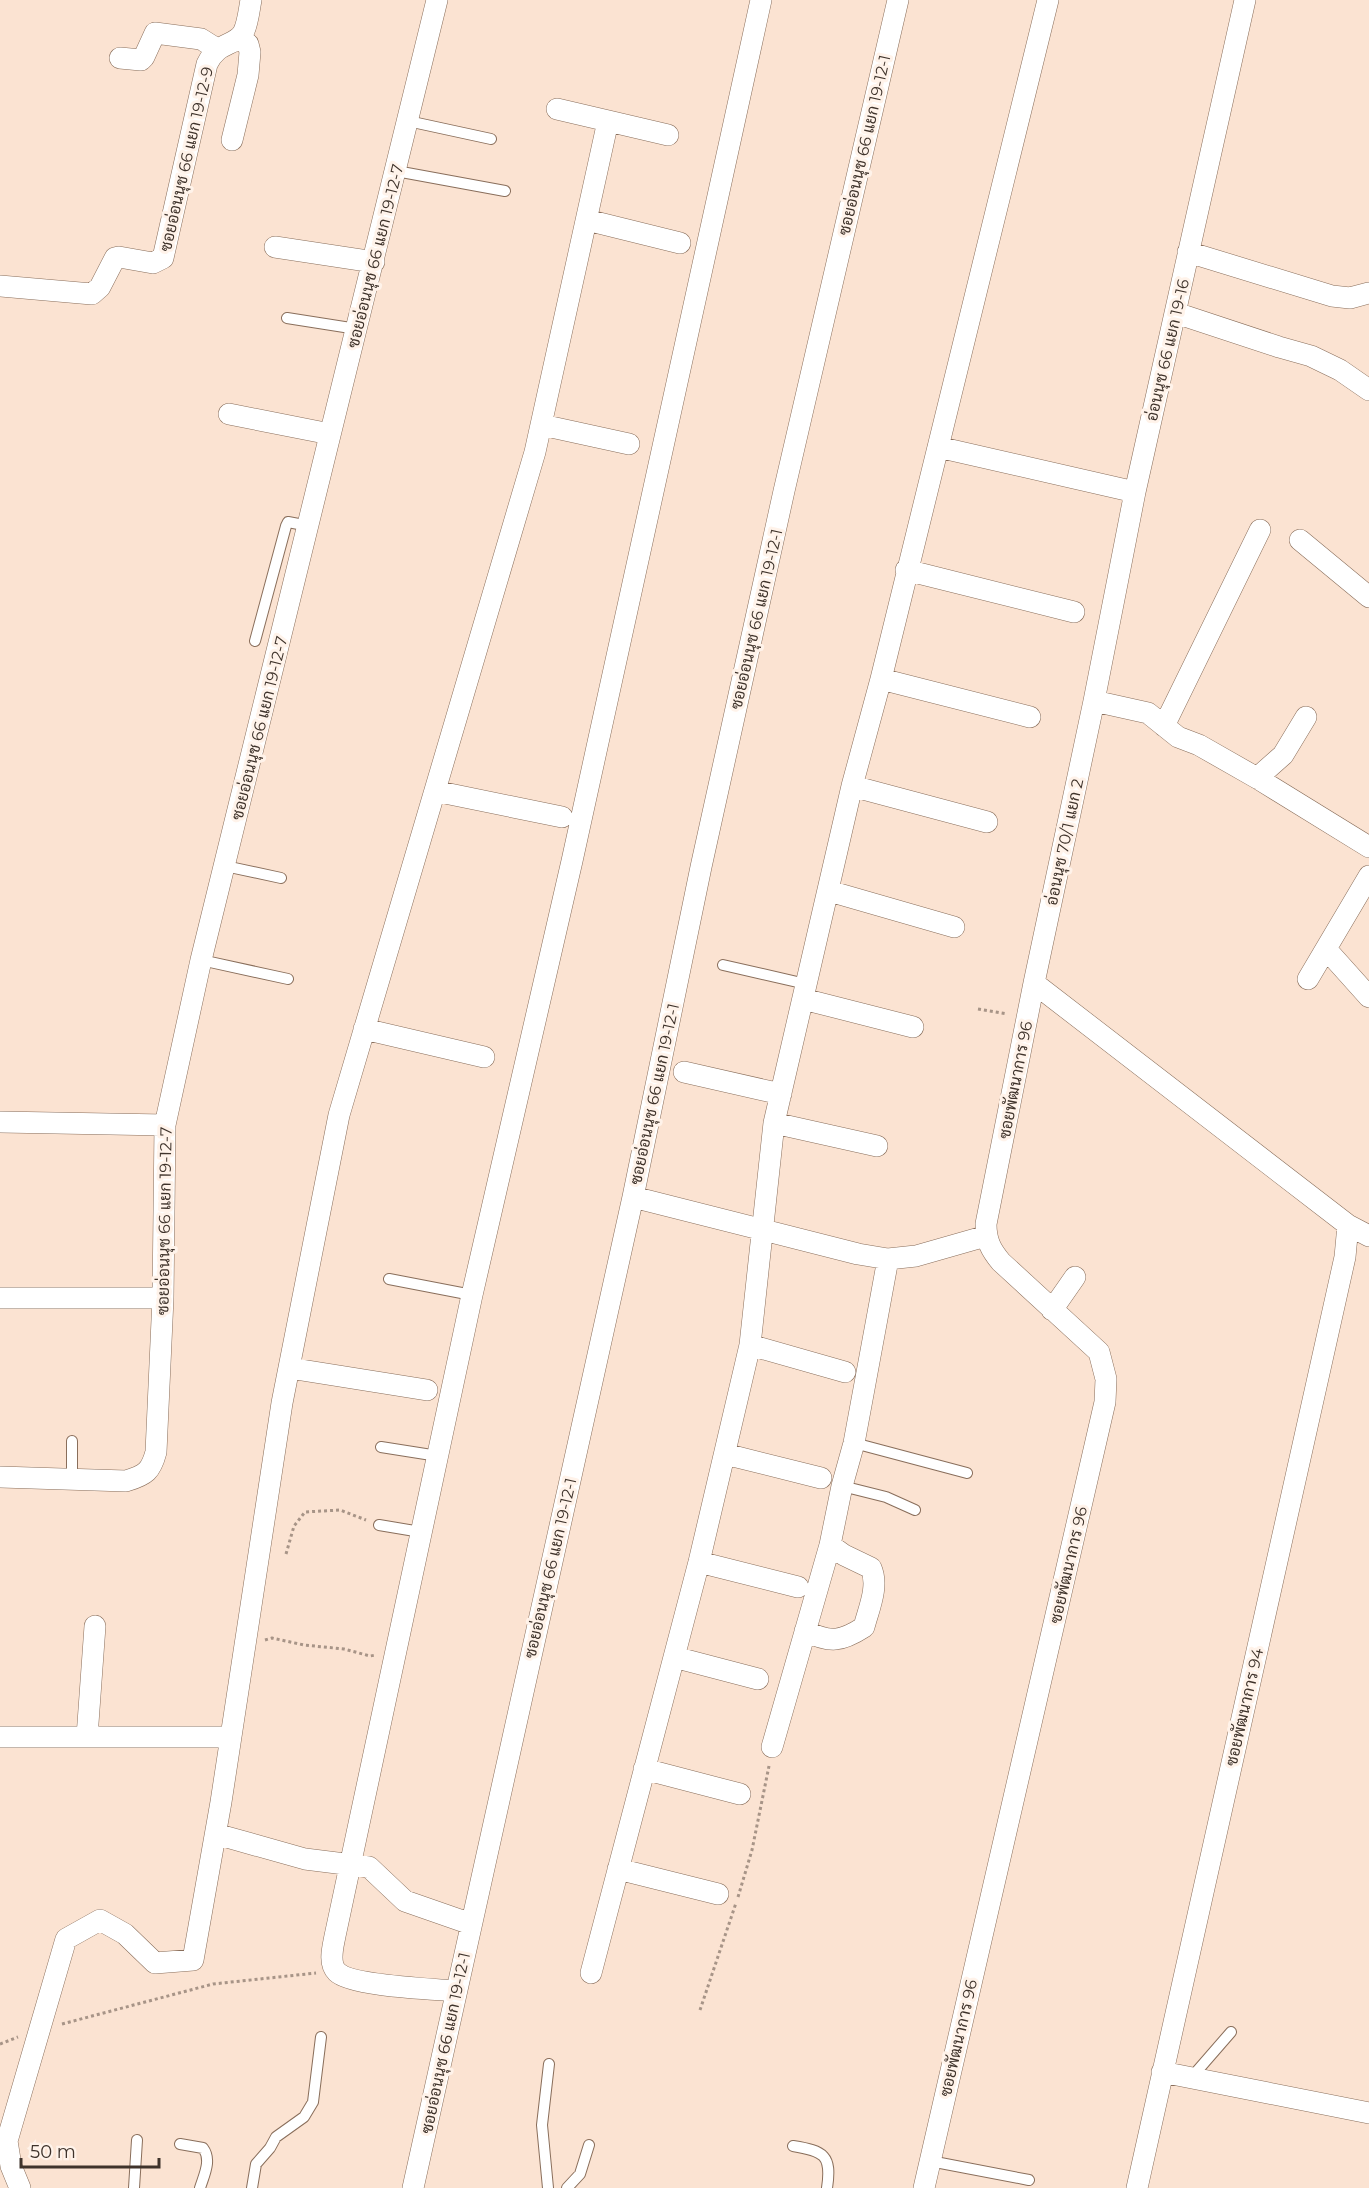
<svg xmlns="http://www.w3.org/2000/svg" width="1369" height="2188" font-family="Montserrat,Sarabun,sans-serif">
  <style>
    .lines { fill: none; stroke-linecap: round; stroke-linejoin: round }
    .service-casing { stroke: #896e5b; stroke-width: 12 }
    .minor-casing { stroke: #896e5b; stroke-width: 22 }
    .path { stroke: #a79487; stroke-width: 3; stroke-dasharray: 3 3; stroke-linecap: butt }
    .service { stroke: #fff; stroke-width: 10 }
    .minor { stroke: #fff; stroke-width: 21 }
    .labels { text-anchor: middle; stroke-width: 6; stroke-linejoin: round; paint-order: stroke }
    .street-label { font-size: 16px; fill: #3f332b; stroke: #fff3ea }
  </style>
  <rect width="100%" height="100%" fill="#fbe3d2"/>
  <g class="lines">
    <g class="service-casing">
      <path id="service" d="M408,121L491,139
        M396,171L505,191
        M287,318L357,329
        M255,641L286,526L288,522L309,526
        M225,866L281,878
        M201,960L288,979
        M723,965L806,984
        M389,1279L472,1295
        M72,1441V1480
        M854,1443L967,1473
        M381,1447L438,1456
        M842,1486L886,1497L915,1510
        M379,1525L421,1532
        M1191,2078L1231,2032
        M180,2144L203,2148C212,2160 204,2175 200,2188
        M793,2146C824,2151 832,2155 827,2188
        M930,2161L1029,2180
        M134,2188L137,2140
        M252,2188L256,2164L270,2148L276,2137L304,2117L313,2102L321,2037
        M548,2188L542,2125L549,2064
        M567,2188L580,2174L589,2145"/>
    </g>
    <g class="minor-casing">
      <path id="minor" d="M120,58L141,60L144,57L155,33L201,39L217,49
        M557,109L668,135
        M232,140L248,75L250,52L248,44L239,38
        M587,220L680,243
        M275,247L374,262
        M1188,252L1332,296L1350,298L1369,293
        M0,286L92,294L100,287L115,258L119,257L153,263L163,258L207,64C218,41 234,47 243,33C248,24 249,10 251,0
        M1176,313L1279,347L1311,356L1340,370L1369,390
        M229,414L330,434
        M542,425L629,444
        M938,447L1135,492
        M1300,540L1369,597
        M906,570L1074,612
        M881,679L1030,717
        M1094,701L1148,713L1178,737L1199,745L1257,778L1369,847
        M1164,726L1260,530
        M1257,778L1283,755L1306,717
        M852,786L987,822
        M435,791L562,817
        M829,891L954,927
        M1326,949L1369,997
        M1308,979L1369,876
        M1034,983L1348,1225L1369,1236
        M803,999L913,1027
        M364,1029L484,1057
        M684,1072L781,1094
        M0,1122L165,1125
        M774,1123L877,1146
        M633,1197L858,1254L888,1259L916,1256L986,1236
        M0,1298H163
        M1052,1310L1075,1277
        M750,1345L845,1372
        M289,1368L427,1390
        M725,1454L821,1478
        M0,1477L126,1481C146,1475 151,1471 156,1452L163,1298L165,1125L201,960L437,0
        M699,1562L798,1587
        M805,1631C830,1643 841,1642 864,1627C869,1608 879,1586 871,1568L844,1555L830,1545
        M674,1657L758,1679
        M0,1737H231
        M87,1737L95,1626
        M772,1747L830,1545L842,1486L854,1443L888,1259
        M644,1769L740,1794
        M216,1834L305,1859L369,1867L405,1901L471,1924
        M618,1869L718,1894
        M591,1973L699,1562L750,1345L774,1123L852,786L881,679L1048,0
        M456,1991C434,1989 351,1986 337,1972C328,1963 333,1947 335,1936L472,1295L572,861L761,0
        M1162,2072L1369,2113
        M20,2188L11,2166L7,2141L66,1939L100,1920L125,1934L155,1963L193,1960L221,1802L282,1403L339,1115L535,452L608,121
        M413,2188L633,1197L701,867L784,491L898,0
        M924,2188L1105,1402L1106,1379L1099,1352L1001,1262C991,1250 986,1241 986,1224L1034,983L1094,701L1135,492L1245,0
        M1137,2188L1345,1257L1348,1225"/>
    </g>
    <path class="path" d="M978,1009L1007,1014
      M286,1554L294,1526L305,1512L340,1510L366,1520
      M265,1640L272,1638L304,1645L344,1649L370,1656L376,1655
      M738,1897L752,1850L769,1766
      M700,2010L736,1903
      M62,2024L213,1984L316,1973
      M0,2044L18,2037"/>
    <use href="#service" class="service"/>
    <use href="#minor" class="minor"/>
  </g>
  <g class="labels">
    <g class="street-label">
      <text transform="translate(864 145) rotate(-77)" y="6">ซอยอ่อนนุช 66 แยก 19-12-1</text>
      <text transform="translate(186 159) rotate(-77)" y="6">ซอยอ่อนนุช 66 แยก 19-12-9</text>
      <text transform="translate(375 256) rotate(-76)" y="6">ซอยอ่อนนุช 66 แยก 19-12-7</text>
      <text transform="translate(1167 350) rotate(-77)" y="6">อ่อนนุช 66 แยก 19-16</text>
      <text transform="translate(756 619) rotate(-77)" y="6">ซอยอ่อนนุช 66 แยก 19-12-1</text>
      <text transform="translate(259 728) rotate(-76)" y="6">ซอยอ่อนนุช 66 แยก 19-12-7</text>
      <text transform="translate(1064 842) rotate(-78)" y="6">อ่อนนุช 70/1 แยก 2</text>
      <text transform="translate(1015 1080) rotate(-79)" y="6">ซอยพัฒนาการ 96</text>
      <text transform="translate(654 1094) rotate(-78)" y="6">ซอยอ่อนนุช 66 แยก 19-12-1</text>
      <text transform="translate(164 1221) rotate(-89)" y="6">ซอยอ่อนนุช 66 แยก 19-12-7</text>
      <text transform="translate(1068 1565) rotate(-77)" y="6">ซอยพัฒนาการ 96</text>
      <text transform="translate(550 1568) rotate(-77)" y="6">ซอยอ่อนนุช 66 แยก 19-12-1</text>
      <text transform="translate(1244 1707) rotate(-77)" y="6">ซอยพัฒนาการ 94</text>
      <text transform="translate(958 2038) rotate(-77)" y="6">ซอยพัฒนาการ 96</text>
      <text transform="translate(445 2043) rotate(-78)" y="6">ซอยอ่อนนุช 66 แยก 19-12-1</text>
    </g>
  </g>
  <path d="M21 2158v9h138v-9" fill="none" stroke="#3f332b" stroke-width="3"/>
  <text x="30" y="2158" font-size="18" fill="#3f332b" stroke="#fff3ea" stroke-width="4.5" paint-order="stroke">50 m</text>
</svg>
